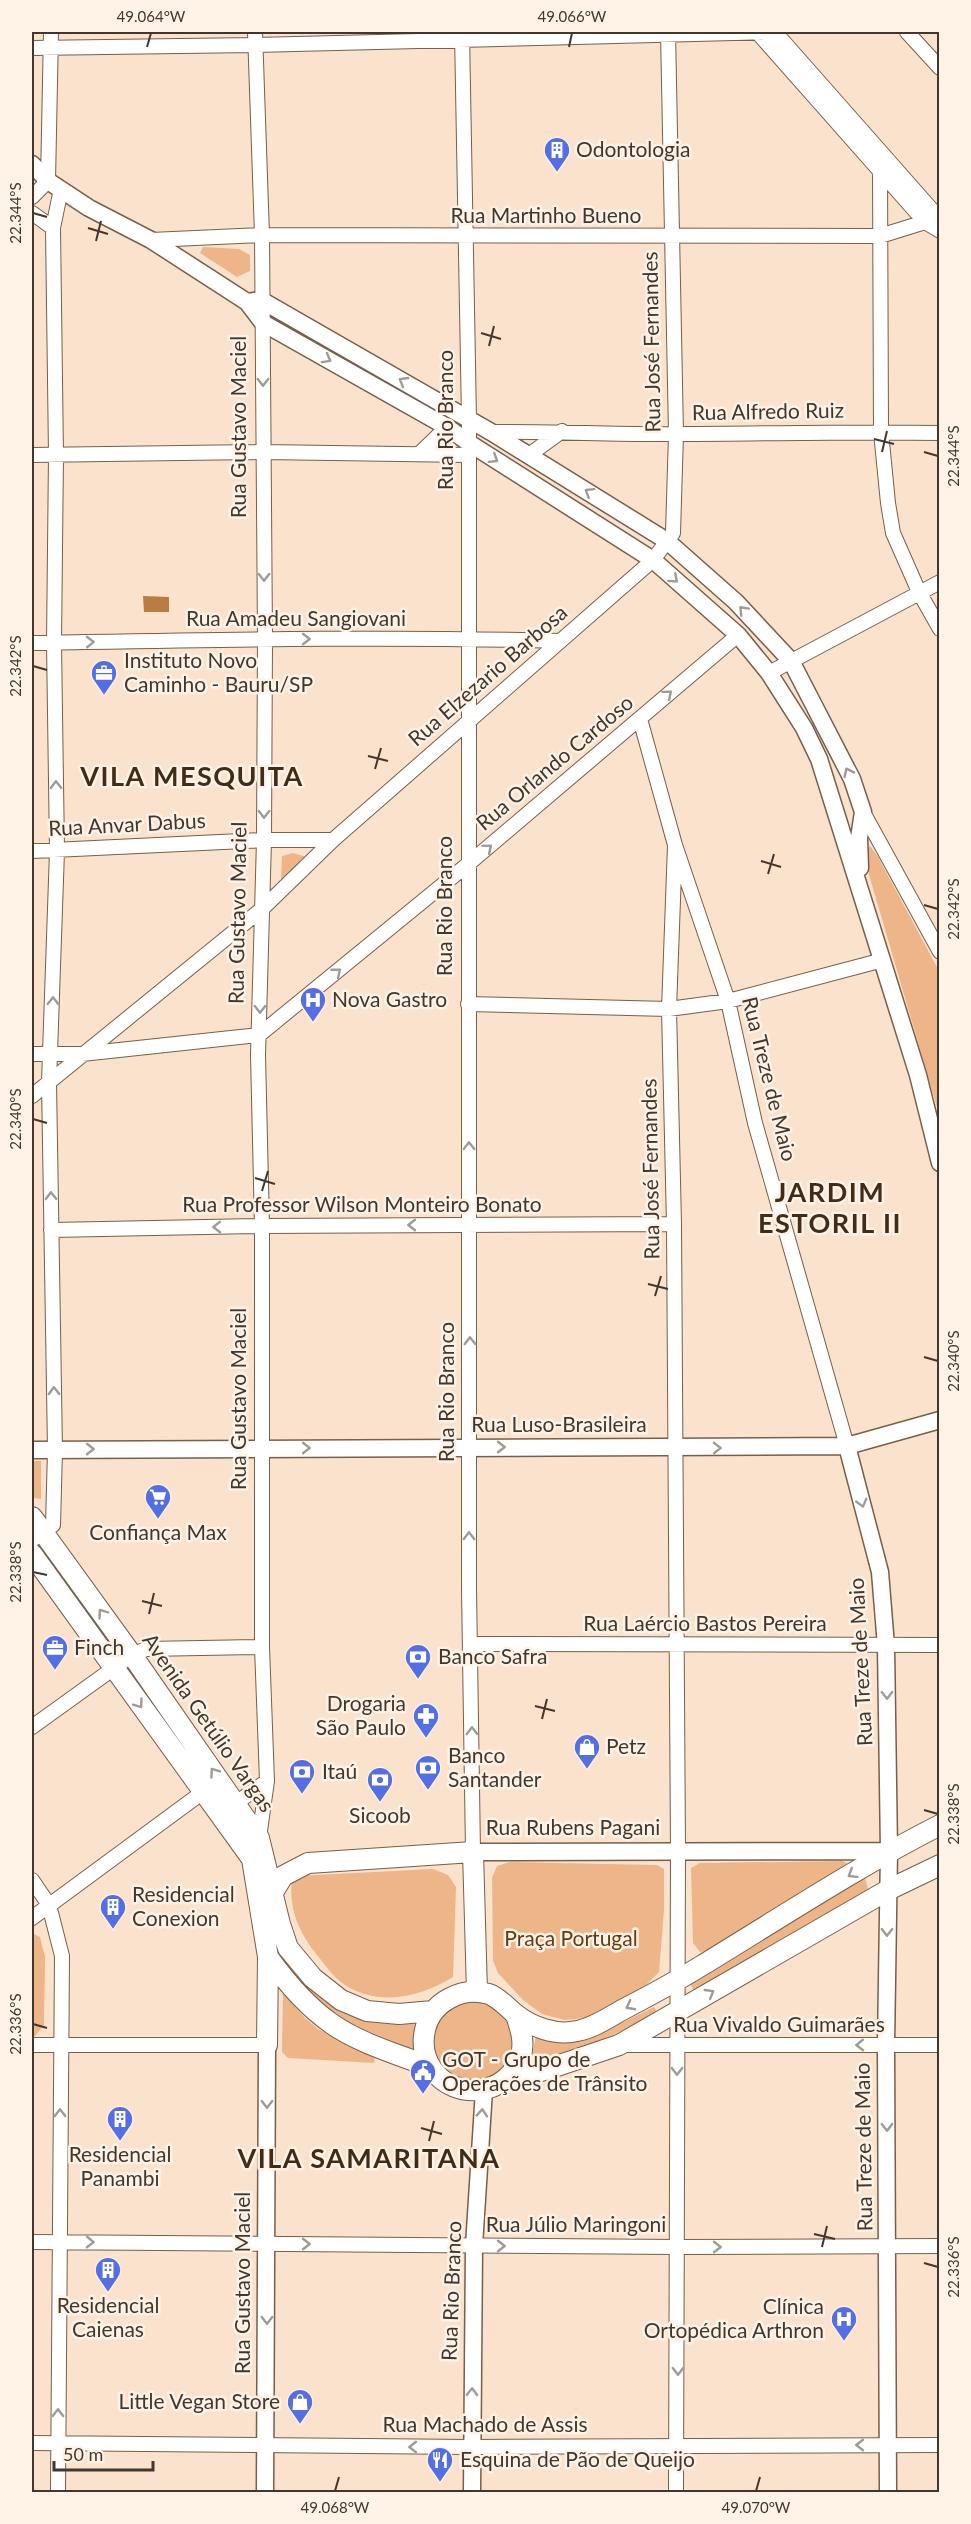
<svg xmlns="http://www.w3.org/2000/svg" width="971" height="2524" font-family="Lato,sans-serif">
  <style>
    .green { fill: #edb588 }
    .water { fill: #bb7c43 }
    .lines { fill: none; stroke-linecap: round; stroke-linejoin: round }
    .minor-casing { stroke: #795e48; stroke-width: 16 }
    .tertiary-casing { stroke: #795e48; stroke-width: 19 }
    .secondary-casing { stroke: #795e48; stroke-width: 22 }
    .minor { stroke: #fff; stroke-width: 14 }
    .tertiary { stroke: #fff; stroke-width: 16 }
    .secondary { stroke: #fff; stroke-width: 20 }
    .oneway { stroke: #a19b96 }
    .ticks { fill: none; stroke: #43372d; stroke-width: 2 }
    .labels { text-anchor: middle; stroke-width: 5; stroke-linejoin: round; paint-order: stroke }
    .poi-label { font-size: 21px; fill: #43372d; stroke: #fff2e7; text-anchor: start }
    .street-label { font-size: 21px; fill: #43372d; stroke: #fff2e7 }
    .park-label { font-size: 21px; fill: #663a0f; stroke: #fff2e7 }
    .district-label { font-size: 27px; font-weight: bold; letter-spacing: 1.5px; fill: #432b16; stroke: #fff2e7 }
    .neatline { fill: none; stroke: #43372d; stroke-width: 2 }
    .ticks-label { font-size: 15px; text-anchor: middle; fill: #43372d }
  </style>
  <rect width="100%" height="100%" fill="#fbe2cd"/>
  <path class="green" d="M203,247L239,249L250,255V271L237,277L200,253Z
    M870,846L878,857L939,971V1114L865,861L863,850Z
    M293,853L307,857L287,880L281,879L282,856Z
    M32,1461H41V1499L34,1498L32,1496Z
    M842,1861L851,1865L707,1951L700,1952L693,1943L691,1868L700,1863Z
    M510,1862L657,1865L664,1869V1910L659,1972L646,1985L586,2018L565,2020L542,2014L523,2000L498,1973L493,1960L492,1878L497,1866Z
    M433,1869L448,1875L456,1887L453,1977C421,1997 379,2007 345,1985C334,1978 325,1965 317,1955C299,1933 288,1908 292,1879L296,1876Z
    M865,1878L868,1889L699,1991L693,1989L690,1983Z
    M32,1933L40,1937L45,1957L44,2025L35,2036H32Z
    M290,1967C311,1992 342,2016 375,2022C389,2025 404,2022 418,2020L414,2048H409L351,2024L310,1995L291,1977Z
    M283,1993L305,2018L318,2029L375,2057L374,2063L288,2058L282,2052Z
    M434 2041a40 40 0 1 1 80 0a40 40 0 1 1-80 0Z
    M654,2007L658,2013C633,2024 555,2067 531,2062L536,2035L572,2042L597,2035Z"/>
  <path class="water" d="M143,596L169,597V612H144Z"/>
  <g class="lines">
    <g class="minor-casing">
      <path id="minor" d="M255,32L262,235L265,639L264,840L258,1055L262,1226V1647L267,1781L259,1838
        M462,32L469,419V1589L473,1852
        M757,32L925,222L940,231
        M775,32L940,219
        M907,32L940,68
        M32,48L255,45L776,32
        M882,154L880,168L881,432L888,503L893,533L919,592L940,629
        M32,197L48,181L51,32
        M32,213L53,228
        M151,240L262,235L880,236L925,222L937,216
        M491,432C554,431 616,435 679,434C766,434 853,431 940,433
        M420,453L447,427
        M32,455L263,452L469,455
        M529,455L562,431
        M32,643C208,640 384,636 560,641
        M769,673L940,582
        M640,719L675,845L728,1001L755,1123L847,1446
        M863,812L940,952
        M675,845L669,1009L674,1224L678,1852L676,2492
        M32,851L264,840H333
        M468,1004L669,1009L728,1001L883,960
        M32,1054H82L259,1035L467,865L738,635
        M32,1096L262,909L333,840L653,560L673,533L676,434L668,32
        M51,1230L262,1226L674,1224
        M32,1540L53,1525L55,1450L49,1082L57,851L54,643L56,455L53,228L61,189
        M471,1644L940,1645
        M32,1727L132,1655L146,1649L262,1647
        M236,1803L267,1781
        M32,1880L49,1905L62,1956L58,2492
        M32,1918L203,1792
        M32,2045H267
        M621,2045H940
        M32,2242L679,2247L940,2246
        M32,2443L471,2447L940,2445"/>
    </g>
    <g class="tertiary-casing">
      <path id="tertiary" d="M32,164L48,181L89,208L151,240L247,302L263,323L447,427L469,443L653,560L738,635L769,673L804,728L819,759L918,1075L940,1163
        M247,302L261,300L491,432L667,541L736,602L791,661L852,779L863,812L859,838L860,868
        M847,1446L880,1572L886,1646L889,1851L886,2045L888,2492
        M32,1450L847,1446L940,1420
        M473,1852L889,1851
        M265,2492L267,2045
        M472,2492L474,2246L484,2090"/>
    </g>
    <g class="secondary-casing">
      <path id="secondary" d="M32,1517L132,1655L259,1838L280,1924L288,1948L313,1978L341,2000L367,2011L399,2014L433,2011
        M32,1554L252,1859L268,1957L267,2045
        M272,1894L283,1876L308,1863L473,1852L477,1992
        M268,1957C286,1982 306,2006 332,2024C359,2043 400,2055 430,2067
        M516,2015C520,2028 525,2041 521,2055C509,2096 455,2102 432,2069C424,2057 422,2043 425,2030C431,2002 462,1986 489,1994C499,1998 506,2006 514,2013C531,2027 556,2036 577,2031C593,2028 608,2018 622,2010C649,1996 675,1982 701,1966C780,1918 857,1867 940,1825
        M503,2081L548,2069L619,2045L888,1890L940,1865"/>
    </g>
    <use href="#minor" class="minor"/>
    <use href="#tertiary" class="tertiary"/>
    <use href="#secondary" class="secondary"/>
  </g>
  <defs><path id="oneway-chevron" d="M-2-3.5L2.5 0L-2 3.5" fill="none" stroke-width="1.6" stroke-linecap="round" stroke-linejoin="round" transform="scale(1.5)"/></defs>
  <g class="oneway">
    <use href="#oneway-chevron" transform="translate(327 359) rotate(29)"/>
    <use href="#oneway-chevron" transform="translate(403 381) rotate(-150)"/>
    <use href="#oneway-chevron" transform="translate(263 382) rotate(90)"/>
    <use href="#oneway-chevron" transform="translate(494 459) rotate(32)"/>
    <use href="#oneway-chevron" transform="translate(589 492) rotate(-148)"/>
    <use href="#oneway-chevron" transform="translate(264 577) rotate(90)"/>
    <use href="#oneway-chevron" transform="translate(674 579) rotate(42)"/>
    <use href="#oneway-chevron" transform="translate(743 610) rotate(-133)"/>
    <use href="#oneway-chevron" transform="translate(306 639)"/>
    <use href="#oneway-chevron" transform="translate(90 642) rotate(-1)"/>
    <use href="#oneway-chevron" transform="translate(668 694) rotate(-40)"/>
    <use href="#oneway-chevron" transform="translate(848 772) rotate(-116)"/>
    <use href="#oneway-chevron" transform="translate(56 785) rotate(-91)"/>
    <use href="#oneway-chevron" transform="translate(264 814) rotate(90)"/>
    <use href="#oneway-chevron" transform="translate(488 848) rotate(-40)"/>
    <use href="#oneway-chevron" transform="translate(337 972) rotate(-39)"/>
    <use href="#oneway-chevron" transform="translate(53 1001) rotate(-89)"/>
    <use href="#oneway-chevron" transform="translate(260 1009) rotate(91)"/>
    <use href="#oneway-chevron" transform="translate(469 1146) rotate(-91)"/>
    <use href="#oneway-chevron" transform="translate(51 1196) rotate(-91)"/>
    <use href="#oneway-chevron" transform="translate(412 1225) rotate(180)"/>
    <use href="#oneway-chevron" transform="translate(217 1227) rotate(179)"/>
    <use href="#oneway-chevron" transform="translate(470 1341) rotate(-90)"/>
    <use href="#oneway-chevron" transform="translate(54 1391) rotate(-91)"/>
    <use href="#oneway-chevron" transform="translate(501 1447)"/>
    <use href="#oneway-chevron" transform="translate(306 1448)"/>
    <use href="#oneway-chevron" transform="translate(717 1448) rotate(-1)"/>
    <use href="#oneway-chevron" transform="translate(90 1449)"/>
    <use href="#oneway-chevron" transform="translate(862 1503) rotate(75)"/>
    <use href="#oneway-chevron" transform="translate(469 1536) rotate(-90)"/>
    <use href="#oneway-chevron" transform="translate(102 1613) rotate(-126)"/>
    <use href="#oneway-chevron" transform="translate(887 1695) rotate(89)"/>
    <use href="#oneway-chevron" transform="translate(139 1704) rotate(54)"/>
    <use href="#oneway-chevron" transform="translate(472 1731) rotate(-91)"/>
    <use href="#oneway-chevron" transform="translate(214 1772) rotate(-125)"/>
    <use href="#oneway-chevron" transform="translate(852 1874) rotate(148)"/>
    <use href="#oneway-chevron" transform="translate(887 1932) rotate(91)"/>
    <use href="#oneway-chevron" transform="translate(710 1993) rotate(-30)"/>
    <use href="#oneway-chevron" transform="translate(630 2006) rotate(152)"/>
    <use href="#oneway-chevron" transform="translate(860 2045) rotate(179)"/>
    <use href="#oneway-chevron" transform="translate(677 2071) rotate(90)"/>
    <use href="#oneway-chevron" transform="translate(267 2104) rotate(90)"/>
    <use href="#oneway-chevron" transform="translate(60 2113) rotate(-90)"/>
    <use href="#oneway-chevron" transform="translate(482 2113) rotate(-86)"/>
    <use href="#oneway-chevron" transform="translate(887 2127) rotate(89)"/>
    <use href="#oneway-chevron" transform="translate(90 2242) rotate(1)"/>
    <use href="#oneway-chevron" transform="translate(306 2244)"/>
    <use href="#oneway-chevron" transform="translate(501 2246)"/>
    <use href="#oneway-chevron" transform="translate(717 2247)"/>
    <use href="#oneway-chevron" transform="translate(267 2320) rotate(90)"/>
    <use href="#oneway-chevron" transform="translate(678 2371) rotate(90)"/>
    <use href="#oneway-chevron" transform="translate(472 2392) rotate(-89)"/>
    <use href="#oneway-chevron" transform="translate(58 2413) rotate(-89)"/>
    <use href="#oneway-chevron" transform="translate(860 2445) rotate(-180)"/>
    <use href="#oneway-chevron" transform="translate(413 2447) rotate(-180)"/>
  </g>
  <path class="ticks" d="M147,47L151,33M569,47L572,33M33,213L47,217M88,228L108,234M96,241L101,221M481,333L501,339M489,346L494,326M874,439L894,444M882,452L887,431M924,452L938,456M33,666L47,670M368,756L388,761M375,769L381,748M761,861L781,867M768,874L774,854M924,905L938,909M33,1119L47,1123M255,1178L275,1184M262,1191L268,1171M648,1284L668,1289M655,1296L661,1276M924,1357L938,1361M33,1572L47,1575M142,1601L162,1606M149,1614L154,1593M535,1706L555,1711M542,1719L547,1699M924,1810L938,1814M33,2024L47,2028M421,2128L442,2134M429,2141L434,2121M814,2234L835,2239M822,2247L827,2226M924,2263L938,2267M335,2491L339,2477M756,2491L760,2477"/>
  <defs>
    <g id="building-pin" transform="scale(1.35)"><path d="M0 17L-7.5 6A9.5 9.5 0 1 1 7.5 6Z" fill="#546ee4" stroke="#fff2e7"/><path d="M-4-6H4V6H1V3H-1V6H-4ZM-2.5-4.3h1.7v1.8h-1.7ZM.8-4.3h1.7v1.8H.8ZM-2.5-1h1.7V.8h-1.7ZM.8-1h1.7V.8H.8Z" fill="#fff"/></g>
    <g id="office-pin" transform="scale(1.35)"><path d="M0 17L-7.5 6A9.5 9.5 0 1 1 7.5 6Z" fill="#546ee4" stroke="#fff2e7"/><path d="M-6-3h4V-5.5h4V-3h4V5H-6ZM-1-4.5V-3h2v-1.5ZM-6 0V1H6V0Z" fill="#fff"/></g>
    <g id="hospital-pin" transform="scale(1.35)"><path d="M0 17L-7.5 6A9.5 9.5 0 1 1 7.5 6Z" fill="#546ee4" stroke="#fff2e7"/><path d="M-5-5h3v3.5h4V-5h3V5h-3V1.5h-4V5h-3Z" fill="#fff"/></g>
    <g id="supermarket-pin" transform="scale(1.35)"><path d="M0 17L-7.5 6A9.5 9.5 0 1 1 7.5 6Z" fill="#546ee4" stroke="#fff2e7"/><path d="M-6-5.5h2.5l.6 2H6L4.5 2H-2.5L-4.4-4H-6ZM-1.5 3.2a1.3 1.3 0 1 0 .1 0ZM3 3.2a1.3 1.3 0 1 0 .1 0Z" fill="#fff"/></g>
    <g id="bank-pin" transform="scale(1.35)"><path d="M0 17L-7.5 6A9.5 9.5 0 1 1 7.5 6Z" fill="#546ee4" stroke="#fff2e7"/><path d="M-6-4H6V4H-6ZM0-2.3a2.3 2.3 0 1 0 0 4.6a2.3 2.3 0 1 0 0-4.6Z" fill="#fff"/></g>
    <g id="pharmacy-pin" transform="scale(1.35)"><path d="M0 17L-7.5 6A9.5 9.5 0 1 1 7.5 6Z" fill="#546ee4" stroke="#fff2e7"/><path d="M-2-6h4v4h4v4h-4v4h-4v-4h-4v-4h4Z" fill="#fff"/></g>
    <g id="shop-pin" transform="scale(1.35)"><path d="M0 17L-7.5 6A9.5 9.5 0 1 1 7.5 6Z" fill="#546ee4" stroke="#fff2e7"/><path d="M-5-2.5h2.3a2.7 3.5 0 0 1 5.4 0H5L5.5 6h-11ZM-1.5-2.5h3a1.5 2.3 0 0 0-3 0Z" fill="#fff"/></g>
    <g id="civic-pin" transform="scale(1.35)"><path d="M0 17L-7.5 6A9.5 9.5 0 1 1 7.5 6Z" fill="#546ee4" stroke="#fff2e7"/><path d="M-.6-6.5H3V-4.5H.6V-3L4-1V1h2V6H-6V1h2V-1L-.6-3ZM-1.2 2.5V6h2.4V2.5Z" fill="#fff"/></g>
    <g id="restaurant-pin" transform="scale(1.35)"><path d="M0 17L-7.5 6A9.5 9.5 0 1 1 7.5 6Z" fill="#546ee4" stroke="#fff2e7"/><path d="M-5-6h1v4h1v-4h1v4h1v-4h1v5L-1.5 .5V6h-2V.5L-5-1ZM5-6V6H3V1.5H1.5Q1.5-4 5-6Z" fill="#fff"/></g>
  </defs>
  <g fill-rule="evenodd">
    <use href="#building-pin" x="557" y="150"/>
    <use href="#office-pin" x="104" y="673"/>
    <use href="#hospital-pin" x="313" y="1000"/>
    <use href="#supermarket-pin" x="158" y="1497"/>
    <use href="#office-pin" x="55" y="1648"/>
    <use href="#bank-pin" x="418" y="1657"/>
    <use href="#pharmacy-pin" x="426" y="1716"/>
    <use href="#shop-pin" x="587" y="1747"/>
    <use href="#bank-pin" x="428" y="1768"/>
    <use href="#bank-pin" x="302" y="1772"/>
    <use href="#bank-pin" x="380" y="1780"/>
    <use href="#building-pin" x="113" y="1907"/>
    <use href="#civic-pin" x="423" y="2072"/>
    <use href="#building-pin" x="120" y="2119"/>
    <use href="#building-pin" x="108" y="2270"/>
    <use href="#hospital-pin" x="844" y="2319"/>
    <use href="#shop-pin" x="300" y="2402"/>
    <use href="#restaurant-pin" x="440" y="2460"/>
  </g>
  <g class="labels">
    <g class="poi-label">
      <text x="576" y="157">Odontologia</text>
      <text x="124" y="668">Instituto Novo<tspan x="124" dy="24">Caminho - Bauru/SP</tspan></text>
      <text x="332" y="1007">Nova Gastro</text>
      <text x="158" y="1540" text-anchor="middle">Confiança Max</text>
      <text x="74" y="1655">Finch</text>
      <text x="438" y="1664">Banco Safra</text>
      <text x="406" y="1711" text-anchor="end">Drogaria<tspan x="406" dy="24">São Paulo</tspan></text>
      <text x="606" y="1754">Petz</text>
      <text x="448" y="1763">Banco<tspan x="448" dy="24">Santander</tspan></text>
      <text x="322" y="1779">Itaú</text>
      <text x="380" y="1823" text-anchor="middle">Sicoob</text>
      <text x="132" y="1902">Residencial<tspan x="132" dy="24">Conexion</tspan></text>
      <text x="442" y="2067">GOT - Grupo de<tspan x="442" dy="24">Operações de Trânsito</tspan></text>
      <text x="120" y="2162" text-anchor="middle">Residencial<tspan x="120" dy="24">Panambi</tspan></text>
      <text x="108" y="2313" text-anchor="middle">Residencial<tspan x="108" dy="24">Caienas</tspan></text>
      <text x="824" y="2314" text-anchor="end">Clínica<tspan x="824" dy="24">Ortopédica Arthron</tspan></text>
      <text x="280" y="2409" text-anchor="end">Little Vegan Store</text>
      <text x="460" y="2467">Esquina de Pão de Queijo</text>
    </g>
    <g class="street-label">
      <text x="546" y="223">Rua Martinho Bueno</text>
      <text transform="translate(652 342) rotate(-91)" y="7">Rua José Fernandes</text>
      <text transform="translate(768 412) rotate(-1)" y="7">Rua Alfredo Ruiz</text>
      <text transform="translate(446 420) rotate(-90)" y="7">Rua Rio Branco</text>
      <text transform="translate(239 427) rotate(-90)" y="7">Rua Gustavo Maciel</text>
      <text x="296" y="626">Rua Amadeu Sangiovani</text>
      <text transform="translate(488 676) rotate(-41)" y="7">Rua Elzezario Barbosa</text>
      <text transform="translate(555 763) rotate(-40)" y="7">Rua Orlando Cardoso</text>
      <text transform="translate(127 825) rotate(-3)" y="7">Rua Anvar Dabus</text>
      <text transform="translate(445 906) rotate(-90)" y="7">Rua Rio Branco</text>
      <text transform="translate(238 913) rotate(-89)" y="7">Rua Gustavo Maciel</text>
      <text transform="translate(769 1079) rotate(76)" y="7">Rua Treze de Maio</text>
      <text transform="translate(651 1169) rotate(-91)" y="7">Rua José Fernandes</text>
      <text x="362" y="1212">Rua Professor Wilson Monteiro Bonato</text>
      <text transform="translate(447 1392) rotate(-90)" y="7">Rua Rio Branco</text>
      <text transform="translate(239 1399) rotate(-90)" y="7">Rua Gustavo Maciel</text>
      <text x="559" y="1432">Rua Luso-Brasileira</text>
      <text x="705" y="1631">Rua Laércio Bastos Pereira</text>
      <text transform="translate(861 1662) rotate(-93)" y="7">Rua Treze de Maio</text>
      <text transform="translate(208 1723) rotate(55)" y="7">Avenida Getúlio Vargas</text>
      <text x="573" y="1835">Rua Rubens Pagani</text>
      <text x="779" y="2032">Rua Vivaldo Guimarães</text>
      <text transform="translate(864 2147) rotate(-91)" y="7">Rua Treze de Maio</text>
      <text x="576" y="2232">Rua Júlio Maringoni</text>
      <text transform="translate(243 2283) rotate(-90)" y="7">Rua Gustavo Maciel</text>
      <text transform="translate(452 2291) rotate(-88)" y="7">Rua Rio Branco</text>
      <text x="485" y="2432">Rua Machado de Assis</text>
    </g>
    <g class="park-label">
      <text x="571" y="1946">Praça Portugal</text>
    </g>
    <g class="district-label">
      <text x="192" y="786">VILA MESQUITA</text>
      <text x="830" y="1202">JARDIM<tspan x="830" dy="31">ESTORIL II</tspan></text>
      <text x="369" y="2168">VILA SAMARITANA</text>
    </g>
  </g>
  <rect width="971" height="2524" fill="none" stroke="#fff2e7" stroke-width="66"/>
  <path d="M54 2461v9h99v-9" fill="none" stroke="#43372d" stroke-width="3"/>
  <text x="63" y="2461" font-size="18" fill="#43372d" stroke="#fff2e7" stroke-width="4.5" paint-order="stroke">50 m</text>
  <rect x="33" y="33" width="905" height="2458" class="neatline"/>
  <g class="ticks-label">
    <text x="151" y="22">49.064°W</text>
    <text x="572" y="22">49.066°W</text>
    <text transform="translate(16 213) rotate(-90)" y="5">22.344°S</text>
    <text transform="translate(954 456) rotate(-90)" y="5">22.344°S</text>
    <text transform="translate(16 666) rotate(-90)" y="5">22.342°S</text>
    <text transform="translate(954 909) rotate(-90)" y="5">22.342°S</text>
    <text transform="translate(16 1119) rotate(-90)" y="5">22.340°S</text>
    <text transform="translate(954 1361) rotate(-90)" y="5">22.340°S</text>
    <text transform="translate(16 1572) rotate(-90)" y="5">22.338°S</text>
    <text transform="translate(954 1814) rotate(-90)" y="5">22.338°S</text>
    <text transform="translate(16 2024) rotate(-90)" y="5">22.336°S</text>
    <text transform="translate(954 2267) rotate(-90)" y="5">22.336°S</text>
    <text x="335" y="2513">49.068°W</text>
    <text x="756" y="2513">49.070°W</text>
  </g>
</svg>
